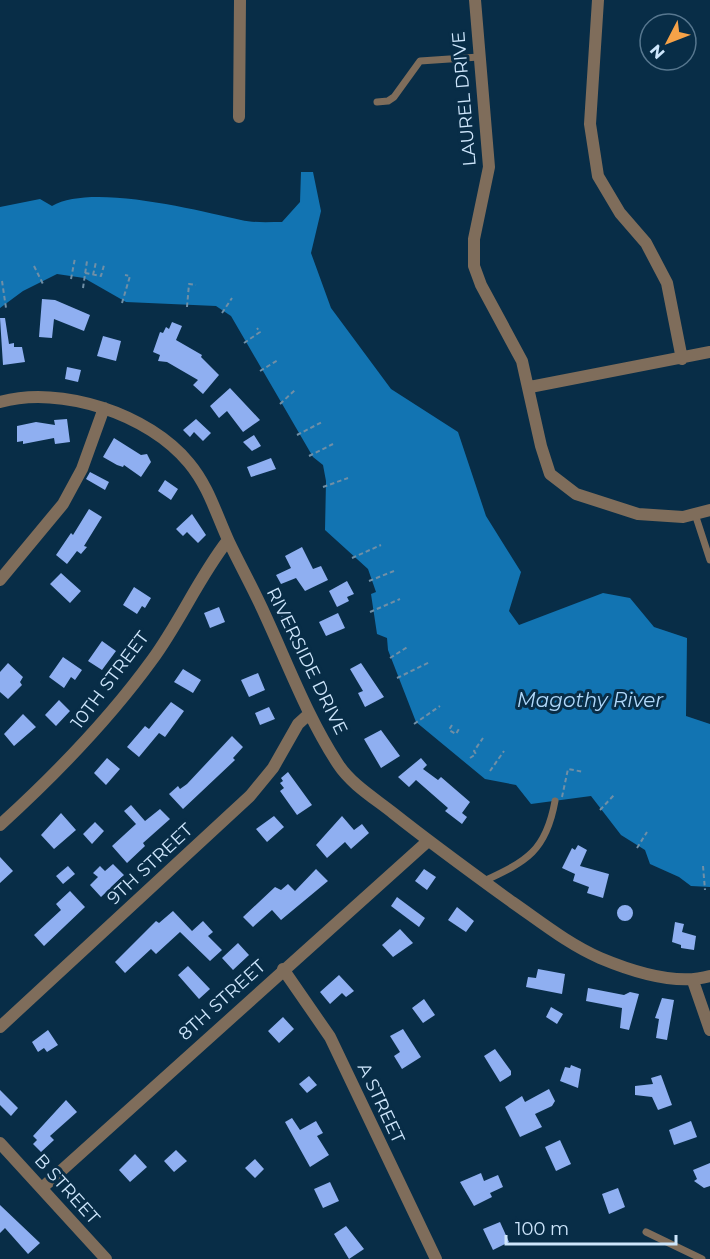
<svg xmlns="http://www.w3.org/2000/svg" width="710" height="1259" font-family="Montserrat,sans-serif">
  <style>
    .water { fill: #1274b2 }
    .building { fill: #8faff1 }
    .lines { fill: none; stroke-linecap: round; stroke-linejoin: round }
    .path { stroke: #708fa6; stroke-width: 2; stroke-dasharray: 4.5 3; stroke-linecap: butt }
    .lane { stroke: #7f6d5b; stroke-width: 7 }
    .street { stroke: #7f6d5b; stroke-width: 12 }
    .labels { text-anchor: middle; stroke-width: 6; stroke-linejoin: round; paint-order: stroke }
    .street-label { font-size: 18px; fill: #cee6fc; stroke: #082d47 }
    .water-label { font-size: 20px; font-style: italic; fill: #b0d8fa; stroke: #082d47 }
  </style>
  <rect width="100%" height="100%" fill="#082d47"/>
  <path class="water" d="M301,172H313L321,211L311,253L331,308L391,389L458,432L486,516L521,572L509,611L519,625L603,593L630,598L654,627L687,638L686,716L710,724V887L691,886L679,877L650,864L645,850L621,835L591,796L531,804L516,785L485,779L416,722L388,650L387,638L377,634L371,594L376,592L368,569L325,530L326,481L323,465L313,457L231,316L216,306L126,302L84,278L57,274L23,291L0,308V207L40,199L52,206C91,183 196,210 241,220C253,223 269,222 282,222L300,202Z"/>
  <path class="building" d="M42,299L55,300L90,315L84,331L54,319L52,338L39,337Z
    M0,318H5L9,344L14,343V347H22L25,362L3,365Z
    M172,322L182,326L176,340L202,355L201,357L219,375L203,394L193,385L198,380L167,362L158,361L160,355L153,352L160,332L163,333L166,327L169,329Z
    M103,336L121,341L116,361L97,356Z
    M67,367L81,370L78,382L65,379Z
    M230,388L260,420L243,432L227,411L219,418L210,406Z
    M67,419L70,442L55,444L54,438L23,444V441L17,442V426L36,422L55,425L54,420Z
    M196,419L211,433L203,441L194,432L190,437L183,430Z
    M254,435L261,446L252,451L243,442Z
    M114,438L141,455L147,454L151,462L141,477L124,465L123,467L117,465L103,457Z
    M271,458L276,469L251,477L247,467Z
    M90,472L109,482L105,490L86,479Z
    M165,480L178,489L171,500L158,491Z
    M89,509L102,517L84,546L87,547L81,554L77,551L67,564L56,555L71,533L73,535Z
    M192,514L206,535L198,543L187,532L183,536L176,529Z
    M302,547L313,569L321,566L328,580L305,591L296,578L281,584L276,575L291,568L285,556Z
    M61,573L81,591L70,603L50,584Z
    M347,581L354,594L347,597L349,601L337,607L329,591Z
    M134,587L151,598L145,608L142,606L137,614L123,605Z
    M219,607L225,622L210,628L204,613Z
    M291,611L296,623L286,628L281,616Z
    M338,613L345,628L326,636L319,622Z
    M102,641L116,651L102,670L88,661Z
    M63,657L82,670L75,680L71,677L64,688L49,677Z
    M8,663L23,677L20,682L22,685L8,699L0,692V672Z
    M361,663L384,697L365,707L358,693L363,691L350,669Z
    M183,669L201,680L193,693L174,682Z
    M258,673L265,690L249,697L241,680Z
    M59,700L70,711L56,726L45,715Z
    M171,702L184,711L165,737L159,733L139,757L127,747L145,726L149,729Z
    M269,707L275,719L260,725L255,713Z
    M23,714L36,727L14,746L4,734Z
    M381,730L400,756L381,768L364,739Z
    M232,736L243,747L233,758L235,760L183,809L169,794L178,786L180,789L187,784Z
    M107,758L120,769L106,785L94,773Z
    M421,758L427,765L423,769L438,780L441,777L470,802L462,813L467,817L462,824L445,811L448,808L416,780L409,787L398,777Z
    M288,772L312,805L297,815L280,791L284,788L280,783L283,781L281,778Z
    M131,805L145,821L160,809L170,819L143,843L145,846L127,863L112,846L136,824L124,811Z
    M61,813L76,830L54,849L41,835Z
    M274,816L284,827L267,842L256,829Z
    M342,816L354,830L362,824L369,833L351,849L345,842L327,858L316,845Z
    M95,822L104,831L92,844L83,834Z
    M578,845L587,850L580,866L609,874L603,898L587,893L589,887L573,881L575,874L562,868L572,848L575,850Z
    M0,857L13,871L0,883Z
    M113,864L124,875L101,897L90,885L98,877L93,873L100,866L105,871Z
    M68,866L75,874L63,884L56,876Z
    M316,869L328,881L281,920L272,910L253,927L243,917L275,887L281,890L288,884L295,891Z
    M424,869L436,877L427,890L415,881Z
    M70,891L85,907L44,946L34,935L61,910L56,904Z
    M397,897L425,918L419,927L391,906Z
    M617 913a8 8 0 1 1 16 0a8 8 0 1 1-16 0Z
    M457,907L474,921L466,932L448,920Z
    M173,911L192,931L203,921L213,932L208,936L222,950L210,961L180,932L156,954L151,949L125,973L115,962L156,921L159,923Z
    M675,922L684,924L682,932L696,936L694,950L681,948V945L672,942Z
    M400,929L413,943L393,957L382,945Z
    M238,943L249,955L233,970L222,958Z
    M188,966L210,989L199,999L178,975Z
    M538,969L565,974L562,994L526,987L528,977L536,978Z
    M339,975L354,991L346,997L342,993L330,1004L320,992Z
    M588,988L624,995L630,992L639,994L629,1030L620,1028L622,1008L586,1001Z
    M662,998L674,1000L667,1040L656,1038L659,1019L655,1018Z
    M424,999L435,1015L423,1023L412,1008Z
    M551,1007L563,1014L557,1024L546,1017Z
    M283,1017L294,1029L279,1043L268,1031Z
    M403,1029L421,1057L402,1069L394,1056L400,1052L390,1036Z
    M48,1030L58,1045L47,1052L44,1048L38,1052L32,1042Z
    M495,1049L511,1071V1075L500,1082L484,1056Z
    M571,1065L581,1069L578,1088L560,1081L565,1067L570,1068Z
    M661,1075L672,1105L658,1110L652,1097L635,1095V1086L653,1084L651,1078Z
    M309,1076L317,1085L307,1093L299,1084Z
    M549,1089L555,1101L552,1106L535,1114L542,1127L520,1137L505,1107L522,1096L525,1102Z
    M0,1090L18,1108L11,1116L0,1105Z
    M66,1100L77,1112L50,1136L54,1140L41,1152L33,1144L37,1140L33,1136Z
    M292,1118L300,1130L316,1121L323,1133L317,1136L329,1155L310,1167L285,1122Z
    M691,1121L697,1137L674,1145L669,1130Z
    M560,1140L571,1164L556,1171L545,1147Z
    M176,1150L187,1161L174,1172L164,1161Z
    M135,1154L147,1167L130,1182L119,1170Z
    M255,1159L264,1169L255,1178L245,1168Z
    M710,1163V1186L704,1188L694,1181L697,1179L693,1170Z
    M481,1173L484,1181L498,1175L503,1187L490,1193L492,1197L474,1206L460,1182Z
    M330,1182L339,1201L323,1208L314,1189Z
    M618,1188L625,1207L609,1214L602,1194Z
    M0,1205L40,1243L28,1254L5,1228L0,1233Z
    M500,1222L509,1242L493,1250L483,1229Z
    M346,1226L364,1249L349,1259L334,1234Z"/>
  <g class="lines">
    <path class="path" d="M34,266L44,286
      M85,273L101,276L104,265
      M93,275L96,262
      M71,279L75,258
      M2,281L6,308
      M83,288L87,261
      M122,303L130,276L125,275
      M187,307L189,284L196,285
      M222,313L232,298
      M244,343L260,332L257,328
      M260,371L278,360
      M280,404L296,389
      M297,435L322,422
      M309,456L333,444
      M323,487L348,478
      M352,558L381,545
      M369,581L394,571
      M370,612L400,599
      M390,658L409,646
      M397,678L430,662
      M414,724L440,706
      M452,725L449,730L456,734L460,727
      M470,758L476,754L474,751L483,738
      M490,771L504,751
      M562,797L568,769L584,772
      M600,810L614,795
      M637,848L647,832
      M703,866L705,890"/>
    <path class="lane" d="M377,102L388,101L394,97L420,61L479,57
      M695,514L710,560
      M484,881C527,861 546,851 555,801
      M646,1232L702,1259"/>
    <path class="street" d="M475,0L489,167L474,239V266L481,285L522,361L541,446L550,474L576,494L638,514L683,517L710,510
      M598,0L590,124L598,176L620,213L646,243L667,283L682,359
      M239,117L240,0
      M530,387L710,352
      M0,402C61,385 149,414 189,463C209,487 216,514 229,542C241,567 255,592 266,617C289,667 308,718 338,764C351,784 374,798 393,813C432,844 472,873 512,902C541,922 568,944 600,958C631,971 677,986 710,976
      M0,580L63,504L82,469L104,408
      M0,825C56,774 107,722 152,660C180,622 199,577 228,540
      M283,969L330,1037L436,1259
      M693,981L710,1030
      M0,1027L250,796L273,768L298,724L309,714
      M0,1143L106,1259
      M42,1188L428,841"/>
  </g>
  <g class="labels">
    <g class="street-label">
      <text transform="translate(464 99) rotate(-95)" y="6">LAUREL DRIVE</text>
      <text transform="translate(307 661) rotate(64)" y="6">RIVERSIDE DRIVE</text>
      <text transform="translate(110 680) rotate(-53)" y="6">10TH STREET</text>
      <text transform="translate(150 864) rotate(-43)" y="6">9TH STREET</text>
      <text transform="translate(222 1000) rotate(-42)" y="6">8TH STREET</text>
      <text transform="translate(381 1103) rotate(65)" y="6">A STREET</text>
      <text transform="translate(67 1189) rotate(48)" y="6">B STREET</text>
    </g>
    <g class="water-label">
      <text x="590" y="707">Magothy River</text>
    </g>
  </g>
  <g transform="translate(668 42) rotate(228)"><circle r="28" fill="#082d47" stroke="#57778f" stroke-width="1.5"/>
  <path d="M0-4.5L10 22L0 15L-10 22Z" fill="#f6a248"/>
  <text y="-9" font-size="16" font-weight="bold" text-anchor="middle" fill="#cee6fc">N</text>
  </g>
  <path d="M506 1235v9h170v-9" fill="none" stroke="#cee6fc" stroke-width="3"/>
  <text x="515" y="1235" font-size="18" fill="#cee6fc" stroke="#082d47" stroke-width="4.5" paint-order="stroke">100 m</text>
</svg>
